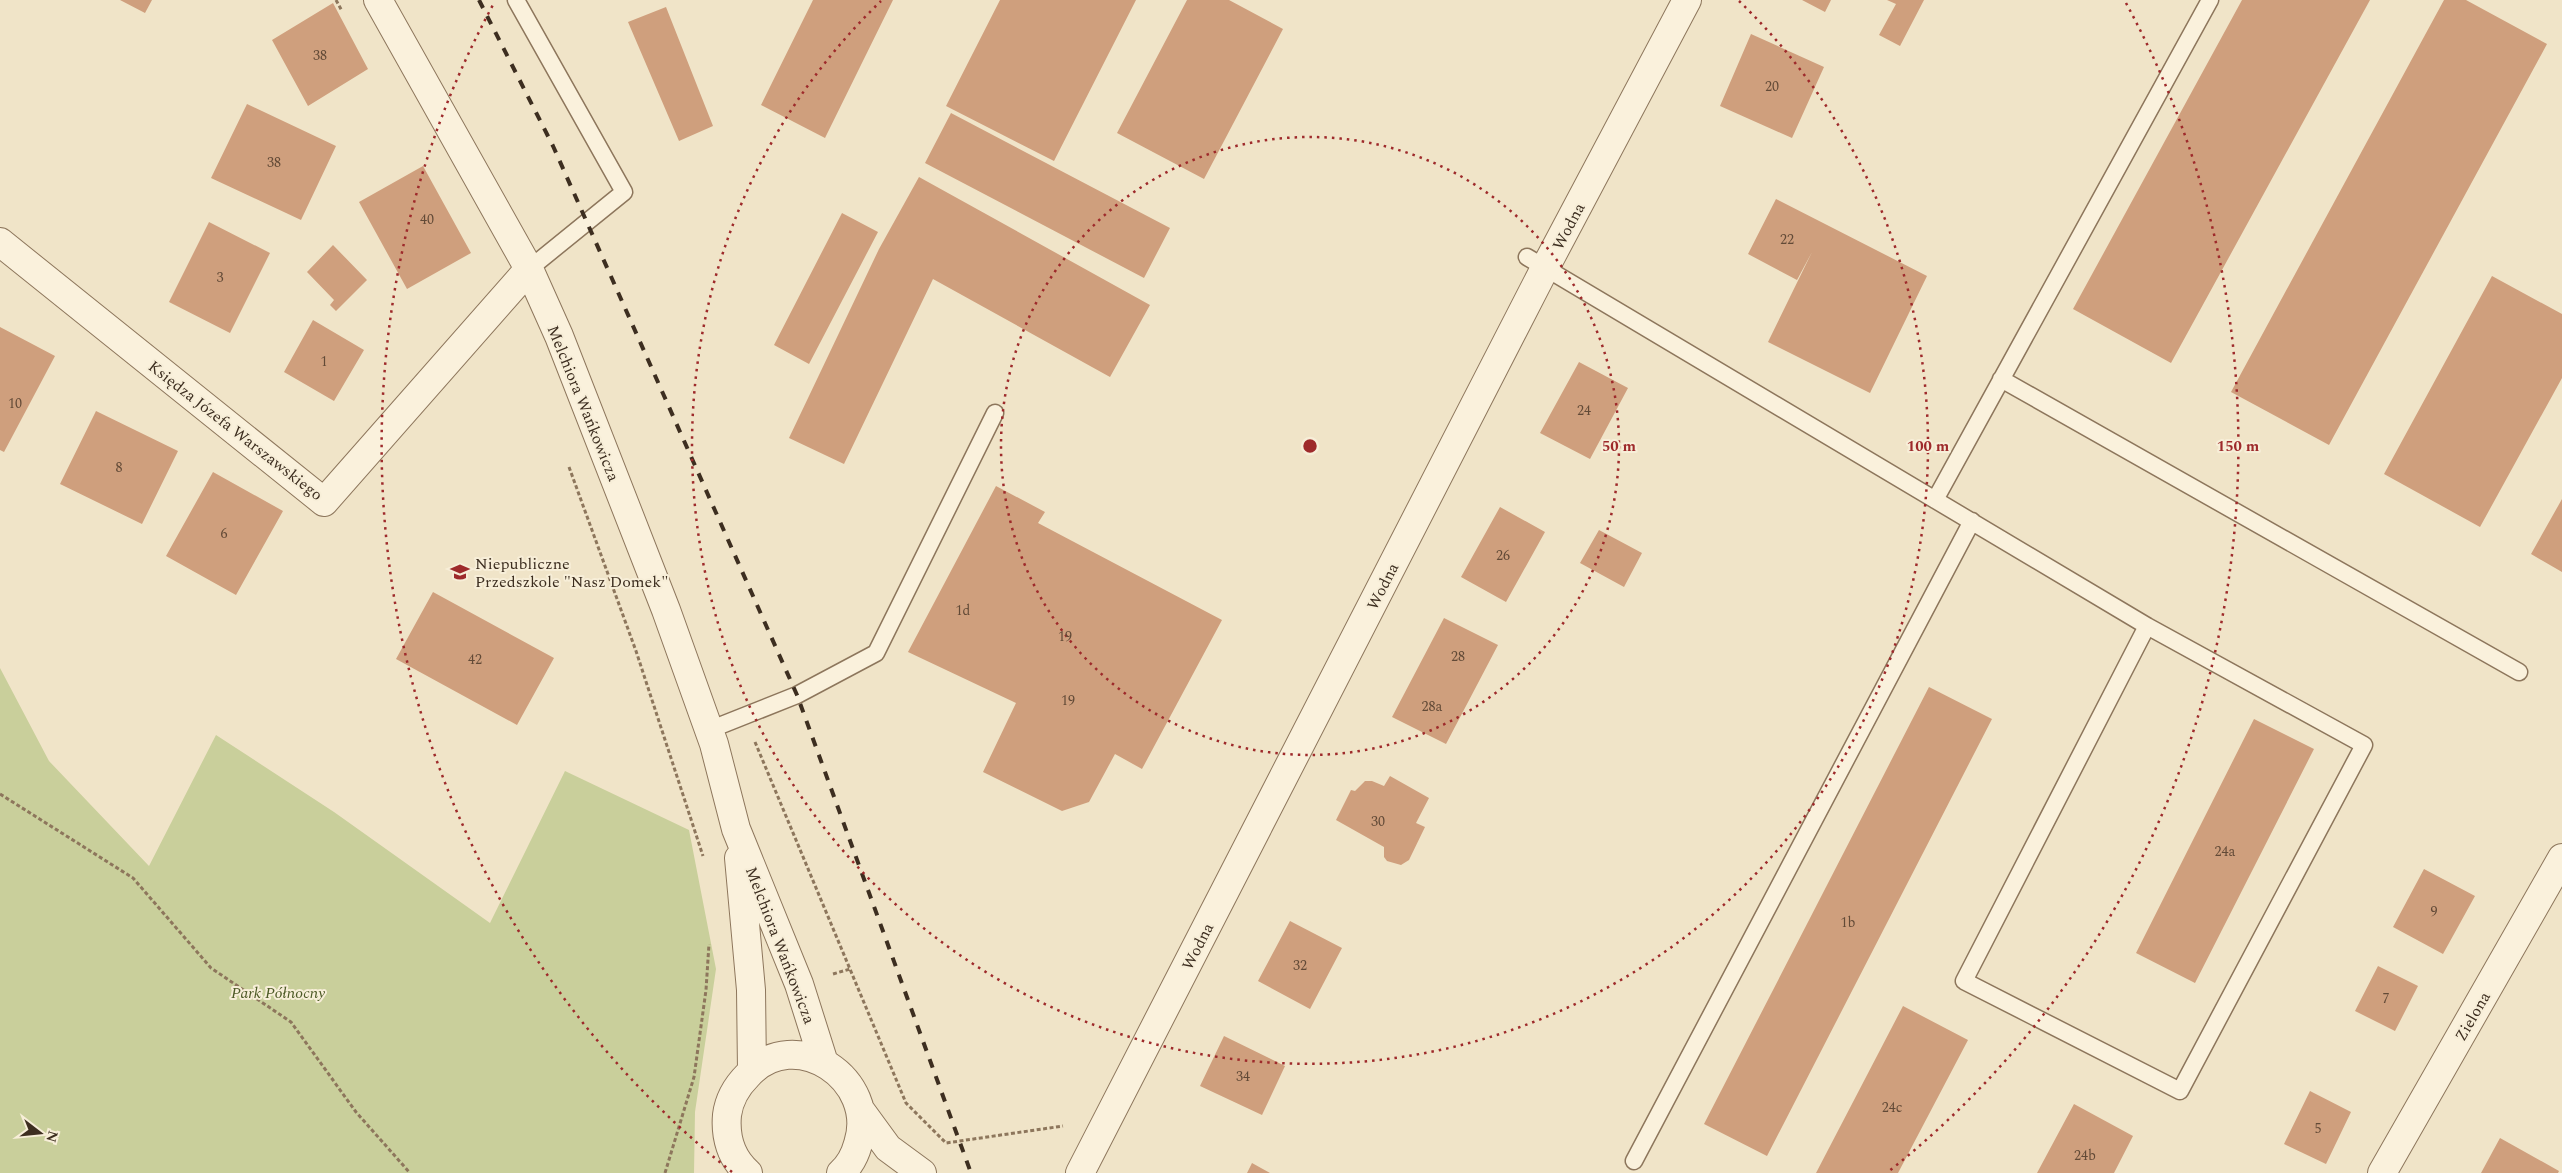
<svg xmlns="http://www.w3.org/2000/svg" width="2562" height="1173" font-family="Spectral,serif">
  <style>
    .green { fill: #c9cf9b }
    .building { fill: #cf9f7d }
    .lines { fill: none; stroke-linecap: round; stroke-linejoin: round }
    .service-casing { stroke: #8d765c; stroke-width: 19 }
    .minor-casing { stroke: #8d765c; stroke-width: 30 }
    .path { stroke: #8d765c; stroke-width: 3; stroke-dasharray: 4 2.5; stroke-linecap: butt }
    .service { stroke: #faf1dc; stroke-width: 16 }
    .minor { stroke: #faf1dc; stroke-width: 28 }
    .rail { stroke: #3d2e20; stroke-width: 4; stroke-dasharray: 9 9; stroke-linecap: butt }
    .ring { fill: none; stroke: #9e2a2b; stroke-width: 2.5; stroke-dasharray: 2.5 5 }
    .labels { text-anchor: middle; stroke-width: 4; stroke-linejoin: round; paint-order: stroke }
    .number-label { font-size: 14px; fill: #624a37 }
    .street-label { font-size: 16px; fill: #3d2e20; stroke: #f7eed8 }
    .poi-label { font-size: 16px; fill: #3d2e20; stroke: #f7eed8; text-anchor: start }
    .park-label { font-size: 16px; font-style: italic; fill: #4d5a26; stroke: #f7eed8 }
    .centre { fill: #9e2a2b; stroke: #f7eed8; stroke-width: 2.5 }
    .ring-label { font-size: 15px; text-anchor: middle; font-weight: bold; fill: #9e2a2b; stroke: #f7eed8; stroke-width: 4; stroke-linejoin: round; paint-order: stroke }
  </style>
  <rect width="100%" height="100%" fill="#f0e4c8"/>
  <path class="green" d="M0,668L49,761L149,866L216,735L334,812L490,923L565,771L689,830L716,969L695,1112L694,1173H0Z"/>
  <path class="building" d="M120,0H152L145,13Z
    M813,0H893L825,138L761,105Z
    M1000,0H1136L1054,161L946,106Z
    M1187,0H1229L1283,29L1204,179L1117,133Z
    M1802,0H1831L1825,12Z
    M1887,0H1924L1900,46L1879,35L1896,4Z
    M2242,0H2370L2171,363L2073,309Z
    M2444,0H2466L2547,44L2329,445L2231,392Z
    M333,3L368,69L308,106L272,40Z
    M666,7L713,126L679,141L628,22Z
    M1751,34L1824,67L1792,138L1720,106Z
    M247,104L336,146L301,220L211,178Z
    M951,113L1170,228L1144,278L925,163Z
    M423,166L471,253L407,289L359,202Z
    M919,177L1150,305L1110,377L933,279L844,464L789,438L879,249Z
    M1776,199L1927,276L1870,393L1768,342L1812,252L1797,280L1748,254Z
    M842,213L878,232L809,364L774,345Z
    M209,222L270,253L230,333L169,302Z
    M333,245L367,280L336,311L330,305L334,300L307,272Z
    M2492,276L2562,314V378L2480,527L2384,474Z
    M313,320L364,350L334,401L284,372Z
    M0,327L55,356L4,452L0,450Z
    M1579,362L1628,388L1590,459L1540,433Z
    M96,411L178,451L142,524L60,484Z
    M213,472L283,511L236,595L166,556Z
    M996,486L1045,512L1038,523L1222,620L1142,769L1115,754L1089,802L1062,811L983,772L1016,703L908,652Z
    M2562,499V572L2531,554Z
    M1500,507L1545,532L1506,602L1461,577Z
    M1599,530L1642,553L1624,587L1580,563Z
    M433,592L554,658L517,725L396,659Z
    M1444,618L1498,645L1446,744L1392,717Z
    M1929,687L1992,719L1767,1156L1704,1124Z
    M2254,719L2314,749L2195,983L2136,953Z
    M1390,776L1429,798L1416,823L1425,827L1409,860L1401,865L1387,861L1384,857V847L1336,820L1351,790L1355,791L1365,781H1372L1384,786Z
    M2424,869L2475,896L2443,954L2393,927Z
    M1290,921L1342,948L1310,1009L1258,981Z
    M2378,966L2418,986L2395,1031L2355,1011Z
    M1903,1006L1968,1040L1898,1173H1816Z
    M1224,1036L1285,1066L1262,1115L1200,1086Z
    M2310,1091L2351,1112L2326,1164L2284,1144Z
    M2074,1104L2133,1136L2114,1173H2037Z
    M2500,1138L2559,1171L2558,1173H2481Z
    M1252,1163L1270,1173H1247Z"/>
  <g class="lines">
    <g class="service-casing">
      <path id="service" d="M516,0L624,192L529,269
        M1527,257L2147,626L1964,981L2180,1091L2364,745L2147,626
        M2001,379L2519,672
        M1935,500L2210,0
        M709,730L797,695L876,653L995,413
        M1634,1161L1972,521"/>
    </g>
    <g class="minor-casing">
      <path id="minor" d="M378,0L529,269L559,336L666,610L714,744L736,829L799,984L824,1063
        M0,242L324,502L529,269
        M739,858L751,990L752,1070
        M861,1111L888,1148L922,1173
        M748,1173C731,1158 725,1137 727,1115C729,1099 737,1086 748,1075C795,1023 879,1080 858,1144C855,1155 849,1166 841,1173
        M1080,1173L1545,268L1687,0
        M2382,1173L2562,858"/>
    </g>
    <path class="path" d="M336,0L342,11
      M569,467L636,651L703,856
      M755,742L906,1103L946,1143L1063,1126
      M0,794L133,878L211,968L291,1022L356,1112L410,1173
      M833,974L850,969
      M665,1173L694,1077L706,990L709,944"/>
    <use href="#service" class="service"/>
    <use href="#minor" class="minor"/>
    <path class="rail" d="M479,0L553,146L797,695L971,1173"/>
  </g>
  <g class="ring">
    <circle cx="1310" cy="446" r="309"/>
    <path d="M1739 1A618 618 0 1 1 881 1"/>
    <path d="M732 1172A928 928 0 0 1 494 3M2126 3A928 928 0 0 1 1888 1172"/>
  </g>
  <defs>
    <g id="school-bare" transform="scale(1.5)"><path d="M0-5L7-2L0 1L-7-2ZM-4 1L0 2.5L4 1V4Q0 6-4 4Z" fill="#9e2a2b" stroke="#f7eed8" stroke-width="2.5" paint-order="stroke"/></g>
  </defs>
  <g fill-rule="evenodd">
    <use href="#school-bare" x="460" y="572"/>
  </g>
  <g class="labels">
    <g class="number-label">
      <text x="320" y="60">38</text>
      <text x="1772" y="91">20</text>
      <text x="274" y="167">38</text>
      <text x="427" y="224">40</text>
      <text x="1787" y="244">22</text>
      <text x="220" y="282">3</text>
      <text x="324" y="366">1</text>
      <text x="15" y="408">10</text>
      <text x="1584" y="415">24</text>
      <text x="119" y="472">8</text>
      <text x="224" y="538">6</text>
      <text x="1503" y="560">26</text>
      <text x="963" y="615">1d</text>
      <text x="1065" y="641">19</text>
      <text x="1458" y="661">28</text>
      <text x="475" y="664">42</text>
      <text x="1068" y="705">19</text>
      <text x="1432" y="711">28a</text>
      <text x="1378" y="826">30</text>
      <text x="2225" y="856">24a</text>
      <text x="2434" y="916">9</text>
      <text x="1848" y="927">1b</text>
      <text x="1300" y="970">32</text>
      <text x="2386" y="1003">7</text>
      <text x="1243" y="1081">34</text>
      <text x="1892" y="1112">24c</text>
      <text x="2318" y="1133">5</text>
      <text x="2085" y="1160">24b</text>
    </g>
    <g class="street-label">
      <text transform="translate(1568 226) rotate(-62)" y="6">Wodna</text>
      <text transform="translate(584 403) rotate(68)" y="6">Melchiora Wańkowicza</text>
      <text transform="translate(236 430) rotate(38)" y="6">Księdza Józefa Warszawskiego</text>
      <text transform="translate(1382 586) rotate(-63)" y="6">Wodna</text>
      <text transform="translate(781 945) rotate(69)" y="6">Melchiora Wańkowicza</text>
      <text transform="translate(1197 946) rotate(-63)" y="6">Wodna</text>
      <text transform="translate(2472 1016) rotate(-60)" y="6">Zielona</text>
    </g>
    <g class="poi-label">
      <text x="475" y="569">Niepubliczne<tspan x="475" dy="18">Przedszkole "Nasz Domek"</tspan></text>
    </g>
    <g class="park-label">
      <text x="278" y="998">Park Północny</text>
    </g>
  </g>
  <circle cx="1310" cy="446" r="8" class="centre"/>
  <g class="ring-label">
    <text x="1619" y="451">50 m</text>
    <text x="1928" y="451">100 m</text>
    <text x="2238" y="451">150 m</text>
  </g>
  <g transform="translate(40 1133) rotate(106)" stroke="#f7eed8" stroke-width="4" paint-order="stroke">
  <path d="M0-4L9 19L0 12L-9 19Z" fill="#3d2e20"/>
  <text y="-8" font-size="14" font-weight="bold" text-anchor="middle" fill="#3d2e20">N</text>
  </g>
</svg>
